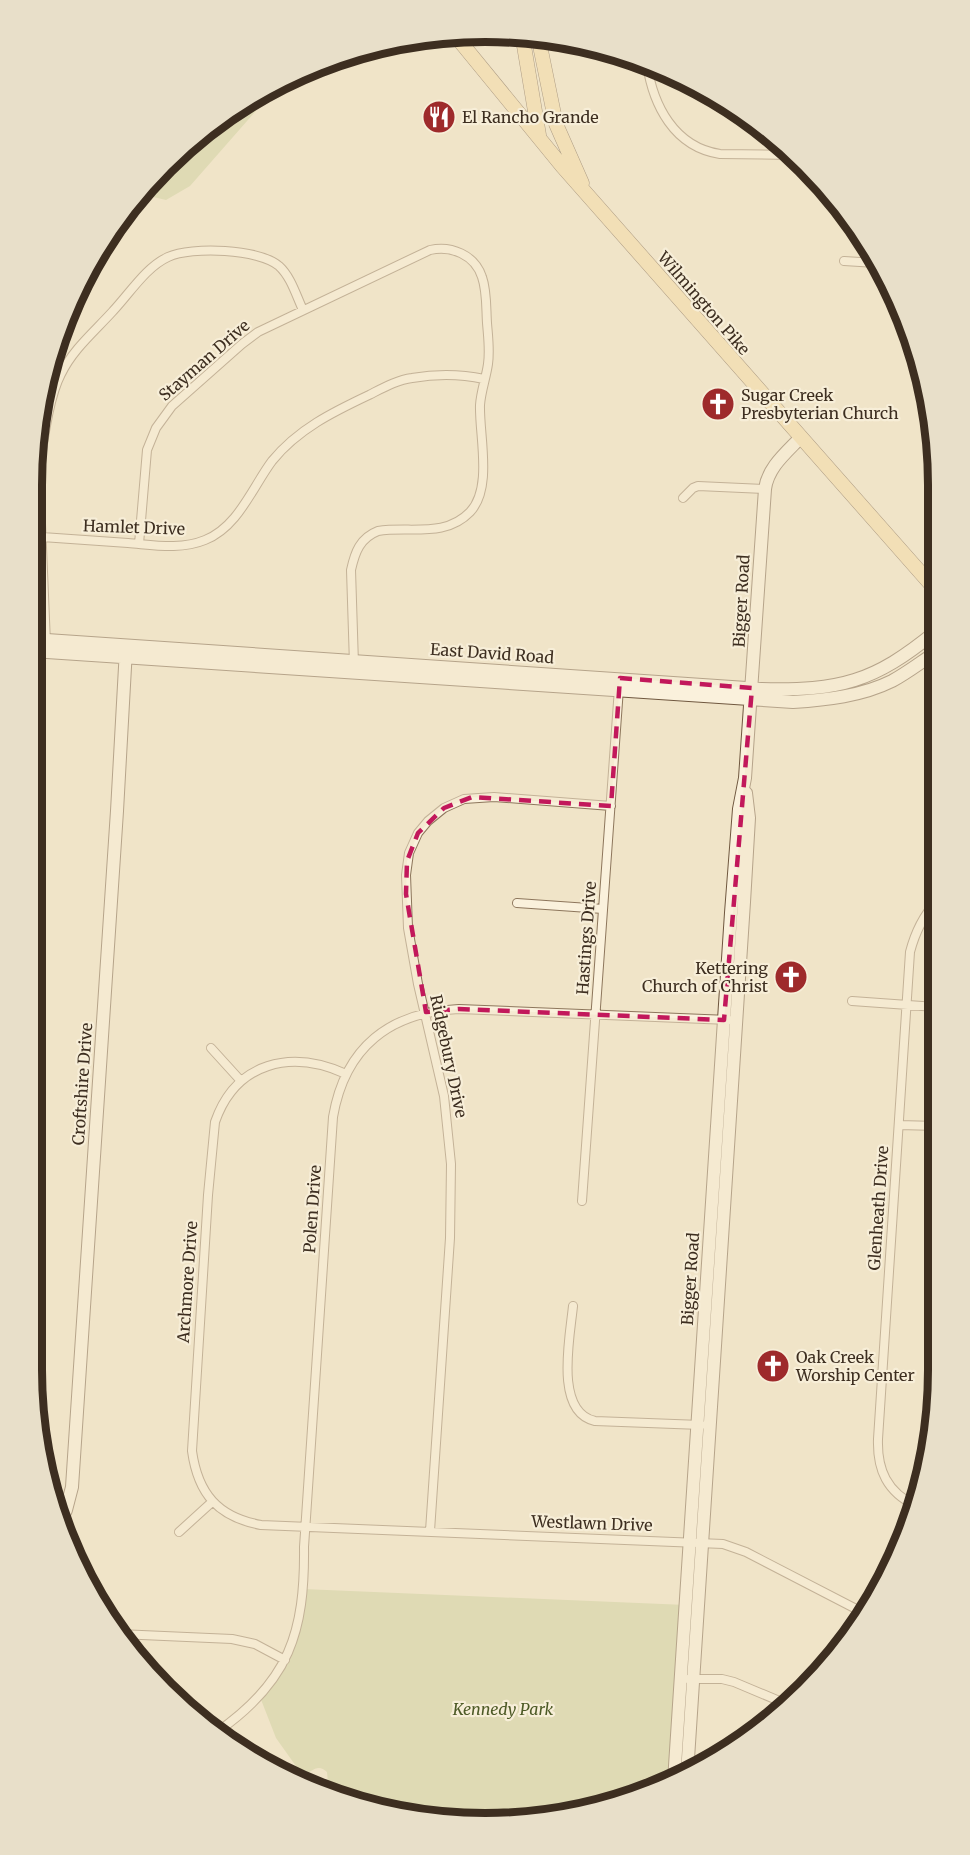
<svg xmlns="http://www.w3.org/2000/svg" width="970" height="1855" font-family="Merriweather,serif">
  <style>
    .green { fill: #c9cf9b }
    .lines { fill: none; stroke-linecap: round; stroke-linejoin: round }
    .street-casing { stroke: #8d765c; stroke-width: 10 }
    .secondary-casing { stroke: #6f573f; stroke-width: 14 }
    .primary-casing { stroke: #5b4430; stroke-width: 15 }
    .street { stroke: #faf1dc; stroke-width: 8 }
    .secondary { stroke: #faf1dc; stroke-width: 12 }
    .primary { stroke: #f3d9a0; stroke-width: 14 }
    .marked { fill: none; stroke: #c2185b; stroke-width: 4.5; stroke-dasharray: 12 8; stroke-linejoin: round }
    .labels { text-anchor: middle; stroke-width: 4.5; stroke-linejoin: round; paint-order: stroke }
    .poi-label { font-size: 16px; fill: #3d2e20; stroke: #f7eed8; text-anchor: start }
    .street-label { font-size: 16px; fill: #3d2e20; stroke: #f7eed8 }
    .park-label { font-size: 16px; font-style: italic; fill: #4d5a26; stroke: #f7eed8 }
    .rim { fill: none; stroke: #3d2e20; stroke-width: 8 }
  </style>
  <rect width="100%" height="100%" fill="#f0e4c8"/>
  <path class="green" d="M282,81L190,186L166,200L149,196L110,237L108,236C147,173 215,112 282,81Z
    M303,1589L686,1605L674,1781L659,1789L515,1822L368,1808L324,1788L328,1783L327,1772C318,1763 312,1771 303,1776L276,1738L260,1697L285,1660Z"/>
  <g class="lines">
    <g class="street-casing">
      <path id="street" d="M647,64C653,105 674,147 720,154L794,155
        M844,261L876,263
        M683,498L693,488L698,486L765,489
        M42,537C71,539 99,541 128,543C154,545 181,550 205,540C238,527 252,488 272,461C298,429 333,412 369,395C383,388 397,380 412,378C435,374 461,374 484,379
        M139,544L147,450L156,428L172,406L242,344L258,332L430,250C451,245 475,255 482,277C487,291 486,308 487,323C488,336 490,350 488,364C486,378 481,391 480,405C479,435 493,488 470,512C445,538 410,526 378,531C360,538 355,552 351,570L354,664
        M46,643L39,476C42,448 48,399 61,374C73,349 95,331 113,311C130,293 146,267 168,257C192,246 259,249 279,266C291,277 296,295 303,310
        M517,903L603,909
        M852,1001L936,1007
        M211,1048L241,1081
        M346,1074C291,1049 236,1062 215,1122L208,1195L192,1451C198,1494 218,1517 261,1525L723,1544L746,1552L862,1612
        M899,1125L937,1126
        M582,1201L619,688
        M573,1306C570,1337 554,1412 595,1421L701,1425
        M916,1506C887,1492 877,1470 878,1439L910,952C915,933 923,916 936,902
        M430,1531L450,1238L451,1164L444,1096L418,984L408,928L406,875L409,853L418,833L428,821L444,808L464,799L494,797L611,806
        M179,1532L212,1502
        M119,1634L232,1639L255,1644L285,1660
        M688,1679H722L734,1682L789,1705
        M217,1732C289,1682 305,1632 304,1547L333,1117C345,1047 390,1012 459,1009L729,1020"/>
    </g>
    <g class="secondary-casing">
      <path id="secondary" d="M32,639L761,689C840,691 874,682 935,632
        M32,651L793,702C826,700 862,696 892,681C907,673 921,662 935,653
        M60,1523L66,1510L72,1487L117,811L126,649
        M687,1774L744,902L749,818L746,793
        M674,1781L731,913L739,809L745,778L765,489C768,467 786,453 801,437"/>
    </g>
    <g class="primary-casing">
      <path id="primary" d="M454,34L562,166L935,589
        M522,34L539,135
        M538,36L556,124L582,183"/>
    </g>
    <use href="#street" class="street"/>
    <use href="#secondary" class="secondary"/>
    <use href="#primary" class="primary"/>
  </g>
  <path d="M0 0H970V1855H0ZM620,678L752,688L724,1020L459,1009L426,1012L406,894L407,861L418,833L444,808L472,797L611,806Z" fill="#f0e4c8" fill-opacity=".55" fill-rule="evenodd"/>
  <path class="marked" d="M620,678L752,688L724,1020L459,1009L426,1012L406,894L407,861L418,833L444,808L472,797L611,806Z"/>
  <defs>
    <g id="restaurant-disc" transform="scale(1.725)"><circle r="9.5" fill="#9e2a2b" stroke="#f7eed8"/><path d="M-5-6h1v4h1v-4h1v4h1v-4h1v5L-1.5 .5V6h-2V.5L-5-1ZM5-6V6H3V1.5H1.5Q1.5-4 5-6Z" fill="#fff"/></g>
    <g id="church-disc" transform="scale(1.725)"><circle r="9.5" fill="#9e2a2b" stroke="#f7eed8"/><path d="M-1.2-6h2.4v3.5h3.3v2.4h-3.3V6h-2.4V-.1h-3.3v-2.4h3.3Z" fill="#fff"/></g>
  </defs>
  <g fill-rule="evenodd">
    <use href="#restaurant-disc" x="439" y="117"/>
    <use href="#church-disc" x="718" y="404"/>
    <use href="#church-disc" x="791" y="977"/>
    <use href="#church-disc" x="773" y="1366"/>
  </g>
  <g class="labels">
    <g class="poi-label">
      <text x="462" y="123">El Rancho Grande</text>
      <text x="741" y="401">Sugar Creek<tspan x="741" dy="18">Presbyterian Church</tspan></text>
      <text x="768" y="974" text-anchor="end">Kettering<tspan x="768" dy="18">Church of Christ</tspan></text>
      <text x="796" y="1363">Oak Creek<tspan x="796" dy="18">Worship Center</tspan></text>
    </g>
    <g class="street-label">
      <text transform="translate(704 303) rotate(49)" y="6">Wilmington Pike</text>
      <text transform="translate(204 360) rotate(-41)" y="6">Stayman Drive</text>
      <text transform="translate(134 527) rotate(2)" y="6">Hamlet Drive</text>
      <text transform="translate(741 601) rotate(-87)" y="6">Bigger Road</text>
      <text transform="translate(492 653) rotate(4)" y="6">East David Road</text>
      <text transform="translate(586 938) rotate(-86)" y="6">Hastings Drive</text>
      <text transform="translate(449 1056) rotate(78)" y="6">Ridgebury Drive</text>
      <text transform="translate(82 1084) rotate(-86)" y="6">Croftshire Drive</text>
      <text transform="translate(878 1208) rotate(-86)" y="6">Glenheath Drive</text>
      <text transform="translate(312 1209) rotate(-86)" y="6">Polen Drive</text>
      <text transform="translate(690 1279) rotate(-86)" y="6">Bigger Road</text>
      <text transform="translate(187 1282) rotate(-86)" y="6">Archmore Drive</text>
      <text transform="translate(592 1523) rotate(2)" y="6">Westlawn Drive</text>
    </g>
    <g class="park-label">
      <text x="503" y="1715">Kennedy Park</text>
    </g>
  </g>
  <path d="M0 0H970V1855H0ZM485 42H485A443 443 0 0 1 928 485V1370A443 443 0 0 1 485 1813H485A443 443 0 0 1 42 1370V485A443 443 0 0 1 485 42Z" fill="#e8dfc9" fill-rule="evenodd"/>
  <path class="rim" d="M485 42H485A443 443 0 0 1 928 485V1370A443 443 0 0 1 485 1813H485A443 443 0 0 1 42 1370V485A443 443 0 0 1 485 42Z"/>
</svg>
